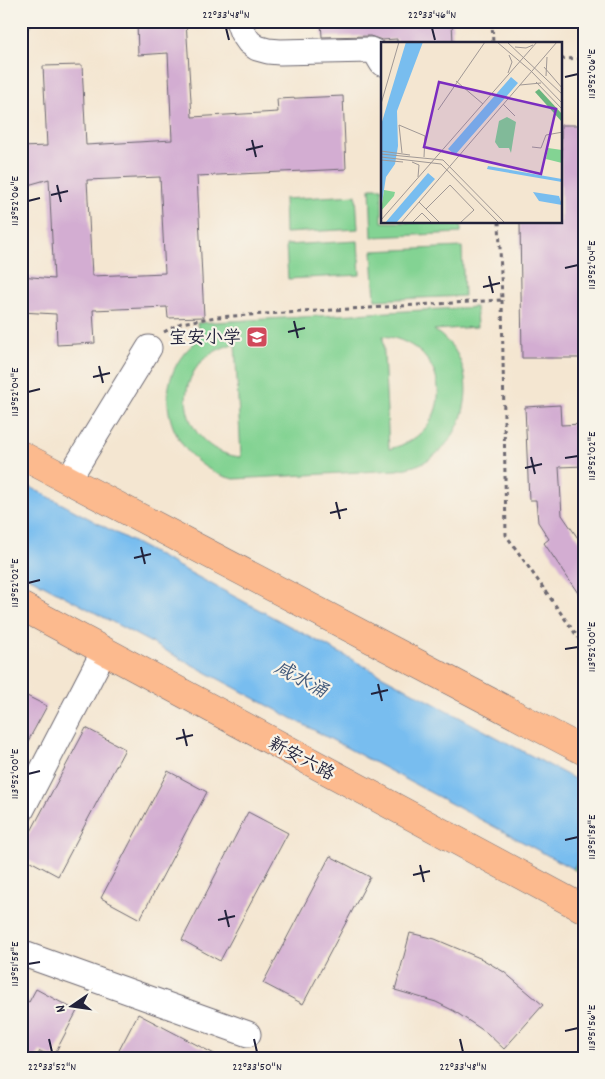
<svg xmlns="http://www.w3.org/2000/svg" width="605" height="1079" font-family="Dekko,'LXGW WenKai TC',sans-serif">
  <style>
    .green { fill: #83d393; stroke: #527a67; fill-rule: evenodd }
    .forest { fill: #6ab57d; stroke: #466c5c }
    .water { fill: #78bdef; stroke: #4d7095 }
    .building { fill: #d3add2; fill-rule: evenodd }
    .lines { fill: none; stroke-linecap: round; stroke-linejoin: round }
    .minor-casing { stroke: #6c6770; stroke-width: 27 }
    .major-casing { stroke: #6c6770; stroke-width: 29 }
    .path { stroke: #6c6770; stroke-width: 3; stroke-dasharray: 4 4; stroke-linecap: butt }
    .minor { stroke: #fff; stroke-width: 25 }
    .major { stroke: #fcba8e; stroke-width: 28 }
    .ticks { fill: none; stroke: #22223b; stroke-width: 2 }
    .labels { text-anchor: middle; stroke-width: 4.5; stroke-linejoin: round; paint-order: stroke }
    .poi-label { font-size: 18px; fill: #22223b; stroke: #f7f3e8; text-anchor: end }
    .street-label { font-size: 18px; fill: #22223b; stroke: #f7f3e8 }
    .water-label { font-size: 19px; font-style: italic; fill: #40587a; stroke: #f7f3e8 }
    .inset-road { fill: none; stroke: #a09895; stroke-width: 1 }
    .view { fill: #7b2cbf; fill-opacity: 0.15; stroke: #7b2cbf; stroke-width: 2.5 }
    .inset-edge { fill: none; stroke: #22223b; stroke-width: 2.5 }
    .neatline { fill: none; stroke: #22223b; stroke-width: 2 }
    .ticks-label { font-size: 12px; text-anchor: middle; fill: #22223b }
  </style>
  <rect width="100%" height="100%" fill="#f7f3e8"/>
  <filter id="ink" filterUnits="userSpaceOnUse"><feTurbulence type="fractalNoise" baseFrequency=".02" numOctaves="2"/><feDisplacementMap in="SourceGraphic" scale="10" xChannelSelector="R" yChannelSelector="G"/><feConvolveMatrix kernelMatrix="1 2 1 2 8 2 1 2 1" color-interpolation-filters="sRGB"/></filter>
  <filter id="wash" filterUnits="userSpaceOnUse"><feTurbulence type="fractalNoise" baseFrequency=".0096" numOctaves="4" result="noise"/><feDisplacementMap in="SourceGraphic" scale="20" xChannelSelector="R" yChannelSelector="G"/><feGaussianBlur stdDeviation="1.12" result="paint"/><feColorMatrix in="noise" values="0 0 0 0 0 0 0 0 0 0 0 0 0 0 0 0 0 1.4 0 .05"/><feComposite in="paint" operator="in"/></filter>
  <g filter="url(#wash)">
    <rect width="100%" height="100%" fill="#f4e6d1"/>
    <path class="green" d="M370,188H382V222L461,223V233L372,237Z
      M356,195L358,229L285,233L284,199Z
      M358,241L360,275L288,279L286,245Z
      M462,247L464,296L375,300L372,251Z
      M476,307L477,327L434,330C441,335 448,341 454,349C478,386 464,439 426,461C417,466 407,468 396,470L234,479C181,468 149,406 180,359C185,351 192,345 199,339L197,323ZM383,336C452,344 459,433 389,449ZM235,343L241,456V457C192,453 167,395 204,359C213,351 224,347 235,343Z
      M584,849V875L573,869Z"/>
    <path class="forest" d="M21,21H34L21,39Z"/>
    <path class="water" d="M21,482L584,784V849L573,869L21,573Z"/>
    <g id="blocks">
      <path class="building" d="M137,21H186L192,117L278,112L277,99L343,96L346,169L197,176L204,317L168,318L167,307L93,310L95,343L57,345L56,314L21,312V276L54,279L49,179L21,187V147L47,146L43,66L82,65L86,145L172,140L168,53L138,55ZM160,177L165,273L92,276L87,180Z
        M321,21H452L453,44H397V39L382,40L370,36L322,37Z
        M561,125H583L584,358H522L520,222H561Z
        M560,405L561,425L584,424V466L559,467L562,515L584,547V602L544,543L549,539L538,522L536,500H529L525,407Z
        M21,693L47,706L21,754Z
        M86,728L125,749L58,876L21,856V850Z
        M168,771L207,792L140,919L101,898Z
        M248,812L288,833L220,961L182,940Z
        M330,856L370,877L303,1004L263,983Z
        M410,933L435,939L482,959L504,972L543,1005L504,1049L487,1033L454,1011L436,1002L395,990Z
        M36,989L77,1011L53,1057L40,1051L36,1058H21V998L29,1002Z
        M138,1014L222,1058H115Z"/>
    </g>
  </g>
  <g filter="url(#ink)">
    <use href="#blocks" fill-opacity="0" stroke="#6c6770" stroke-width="1"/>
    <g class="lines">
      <g class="minor-casing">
        <path id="minor" d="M238,21L242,32L249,42L257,48L268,51L280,52L370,50L376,53L382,63
          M68,480L149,348
          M21,811L104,651
          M21,953L248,1034"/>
      </g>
      <g class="major-casing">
        <path id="major" d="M21,455L584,751
          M21,606L584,909"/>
      </g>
      <path class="path" d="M492,21L493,44
        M561,59L584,58
        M502,300L506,535L584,646
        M164,332L181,323L216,317L502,300L499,222"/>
      <use href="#minor" class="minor"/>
      <use href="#major" class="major"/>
    </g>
  </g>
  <path class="ticks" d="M226,28L229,40M432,28L435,40M565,77L578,74M252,140L256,157M246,150L263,146M57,185L61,202M51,195L68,191M28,201L40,198M565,268L578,265M489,276L493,293M483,287L500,283M294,321L298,338M288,332L305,328M99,366L103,383M93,377L110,373M28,392L40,389M531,457L535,474M565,458L578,456M525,468L542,464M336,502L340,519M330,513L347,509M141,547L145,564M134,558L151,554M28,583L40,580M565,649L578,647M378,684L382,701M371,694L388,690M183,729L187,746M176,739L193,735M28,774L40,771M565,840L578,837M420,865L424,882M413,875L430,871M225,910L229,927M218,920L235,916M28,964L40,962M565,1031L578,1028M49,1039L52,1052M254,1039L257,1052M460,1039L463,1052"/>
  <defs>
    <g id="school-square" transform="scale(1.125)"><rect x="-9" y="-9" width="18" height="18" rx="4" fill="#d1495b" stroke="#f7f3e8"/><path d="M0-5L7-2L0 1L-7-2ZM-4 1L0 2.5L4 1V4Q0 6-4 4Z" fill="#fff"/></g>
  </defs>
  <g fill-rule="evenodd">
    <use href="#school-square" x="257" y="337"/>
  </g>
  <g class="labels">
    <g class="poi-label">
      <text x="241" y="343">宝安小学</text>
    </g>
    <g class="street-label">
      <text transform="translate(302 758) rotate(28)" y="6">新安六路</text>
    </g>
    <g class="water-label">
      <text transform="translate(302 678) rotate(28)" y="7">咸水涌</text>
    </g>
  </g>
  <g transform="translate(381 42)">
    <rect width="181" height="181" fill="#f4e6d1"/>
    <path d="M126,75L135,80L130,111L128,106H118L114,100L118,79ZM167,106L181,108V121L165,117ZM3,148L14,150L13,154L0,169Z" fill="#83d393"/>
    <path d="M158,47L181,72V80L154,50Z" fill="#6ab57d"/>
    <path d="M25,0H42L16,69L17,104L14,122L5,135L0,167V83ZM130,35L137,41L74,113L67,107ZM107,124L181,137V140L106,127ZM47,131L54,137L15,181H4ZM152,150L178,154L181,163L158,159Z" fill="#78bdef"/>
    <path class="inset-road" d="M116,0L150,29L182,62M126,0L182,53M134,5L145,6L152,3M163,25L182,47M127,31L131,20L128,13M165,34L166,15M75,39L102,62M155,40L182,68M139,43L160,41M0,62L18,0M122,62L134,74M57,68L104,0M151,105L160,106L165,93L182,90M0,109L29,113M21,111L18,83L44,94L43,115M0,112L62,118L124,181M0,115L60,122L118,181M0,118L22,120M31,120L38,123L37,135M38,160L59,181M45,167L69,143L93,168L79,181M0,178L156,0M20,181L176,0M31,181L41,171L51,181"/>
    <path class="view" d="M58,40L175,67L160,132L43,105Z"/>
    <rect width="181" height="181" class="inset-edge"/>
  </g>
  <rect width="605" height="1079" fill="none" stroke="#f7f3e8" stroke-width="55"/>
  <g transform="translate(72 1006) rotate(257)" stroke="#f7f3e8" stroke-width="4" paint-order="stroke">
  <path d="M0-4L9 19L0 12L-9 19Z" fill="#22223b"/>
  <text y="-8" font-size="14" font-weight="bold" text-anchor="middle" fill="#22223b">N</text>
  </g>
  <rect x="28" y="28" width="550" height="1024" class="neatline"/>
  <g class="ticks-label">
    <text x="226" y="18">22°33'48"N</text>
    <text x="432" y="18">22°33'46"N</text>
    <text transform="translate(591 74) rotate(-90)" y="4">113°52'06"E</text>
    <text transform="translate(14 201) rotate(-90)" y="4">113°52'06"E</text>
    <text transform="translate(591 265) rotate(-90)" y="4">113°52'04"E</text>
    <text transform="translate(14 392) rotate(-90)" y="4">113°52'04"E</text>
    <text transform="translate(591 456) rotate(-90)" y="4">113°52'02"E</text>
    <text transform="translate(14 583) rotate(-90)" y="4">113°52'02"E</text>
    <text transform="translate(591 647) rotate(-90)" y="4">113°52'00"E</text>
    <text transform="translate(14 774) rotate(-90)" y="4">113°52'00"E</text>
    <text transform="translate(591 837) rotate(-90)" y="4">113°51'58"E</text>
    <text transform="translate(14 964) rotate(-90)" y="4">113°51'58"E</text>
    <text transform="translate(591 1028) rotate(-90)" y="4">113°51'56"E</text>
    <text x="52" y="1070">22°33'52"N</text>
    <text x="257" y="1070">22°33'50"N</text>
    <text x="463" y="1070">22°33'48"N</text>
  </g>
</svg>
